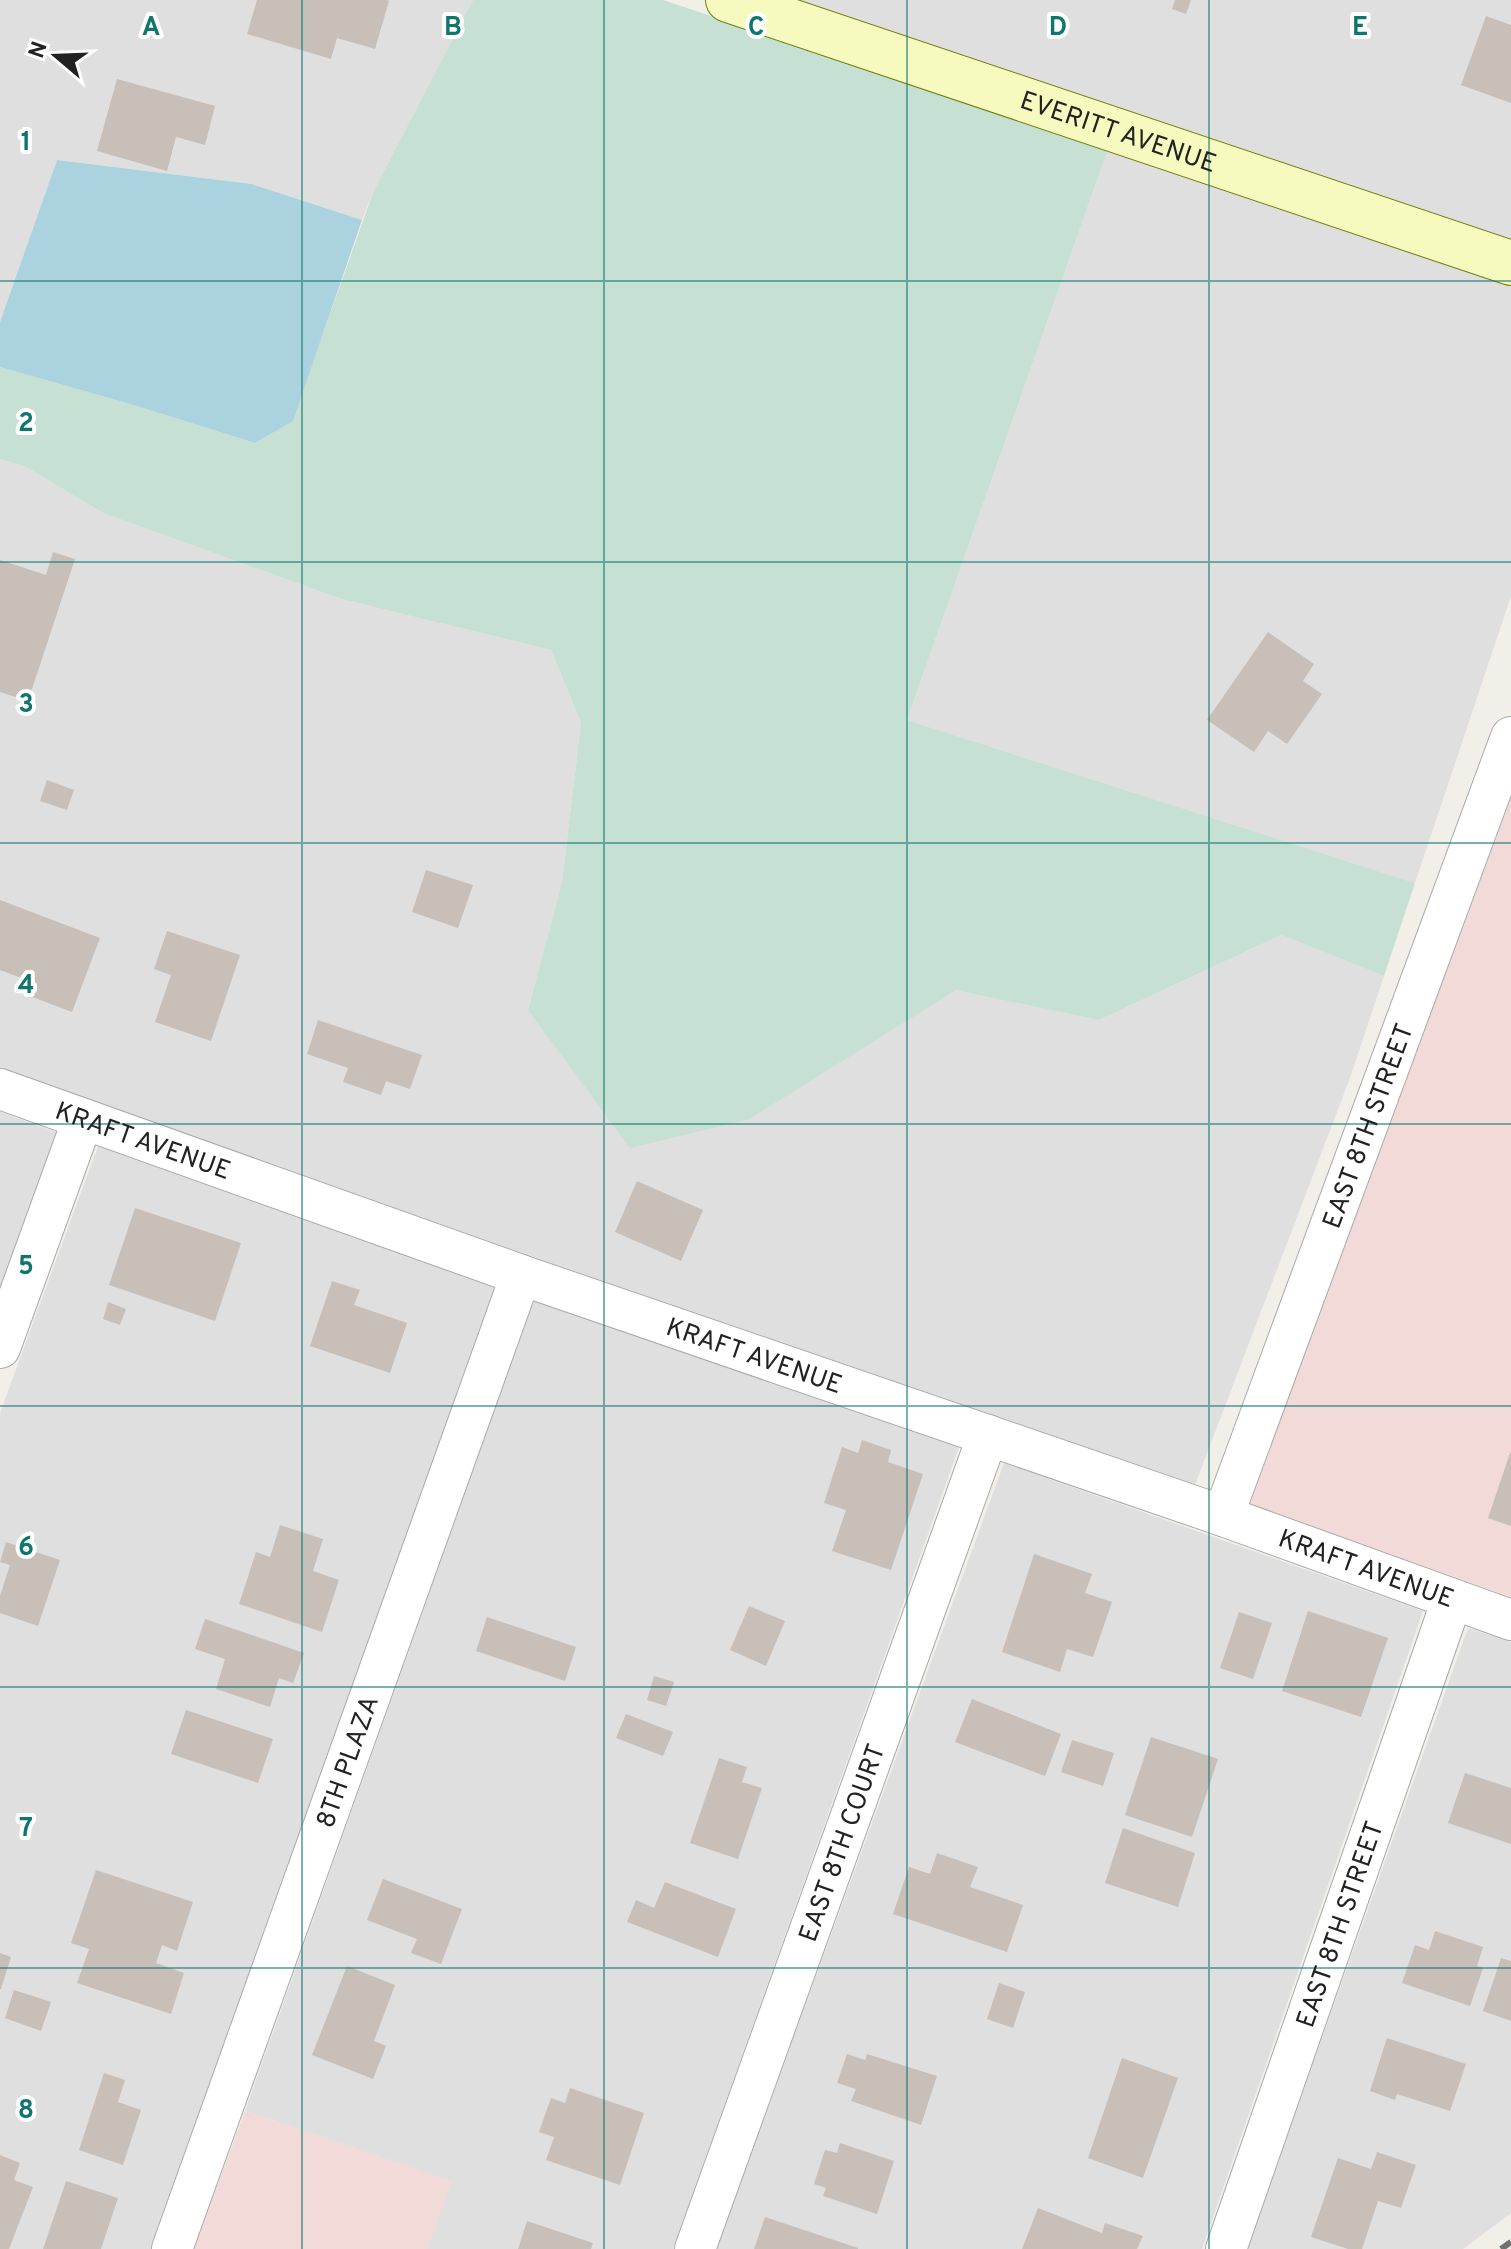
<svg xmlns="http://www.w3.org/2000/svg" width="1511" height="2249" font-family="Overpass,sans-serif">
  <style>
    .residential { fill: #e0dfdf }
    .commercial { fill: #f2dad9 }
    .wetland { fill: #c6e0d4 }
    .water { fill: #aad3df }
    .building { fill: #c7bfb8 }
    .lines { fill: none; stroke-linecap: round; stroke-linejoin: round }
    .street-casing { stroke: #a9a9a9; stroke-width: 42 }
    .secondary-casing { stroke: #707d05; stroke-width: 46 }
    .street { stroke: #fff; stroke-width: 40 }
    .secondary { stroke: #f7fabf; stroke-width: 44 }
    .rail { stroke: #707070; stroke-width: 6; stroke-dasharray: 16 16; stroke-linecap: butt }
    .grid { fill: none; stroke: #0f766e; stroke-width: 2; stroke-opacity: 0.55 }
    .labels { text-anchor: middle; stroke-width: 8; stroke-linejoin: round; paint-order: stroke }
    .street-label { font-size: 26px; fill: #222; stroke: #fff }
    .grid-label { font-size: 26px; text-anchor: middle; font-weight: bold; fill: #0f766e; stroke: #fff; stroke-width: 8; stroke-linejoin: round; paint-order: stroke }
  </style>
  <rect width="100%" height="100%" fill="#f2efe9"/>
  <path class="residential" d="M0,0H473L374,190L362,220L252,184L57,160L0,322Z
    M794,0H1511V240Z
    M1108,149L1511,283V596L1415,883L907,720Z
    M0,459L26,467L103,513L341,599L551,650L581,723L562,882L528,1010L750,1119L956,989L1099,1020L1281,935L1384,976L1350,1078L1195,1485L528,1255L0,1068Z
    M0,1112L61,1134L0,1302Z
    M98,1146L500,1285L152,2249H0V1413Z
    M535,1296L959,1447L673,2249H427L451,2181L245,2111Z
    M1004,1463L1423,1611L1202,2249H716Z
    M1468,1628L1511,1642V2213L1463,2249H1247Z"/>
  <path class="commercial" d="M1511,746V1597L1240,1501Z
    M245,2111L452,2181L427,2249H194Z"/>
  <path class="wetland" d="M473,0H663L1108,149L907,720L1415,883L1384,976L1281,935L1099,1020L956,990L750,1119L630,1148L528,1010L562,882L581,723L551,650L341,599L103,513L26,467L0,459V367L130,404L255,443L292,421L374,190Z"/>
  <path class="water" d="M57,160L252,184L362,220L293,421L255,443L130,404L0,367V322Z"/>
  <path class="building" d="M257,0H387L389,1L375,49L337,38L331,59L247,34Z
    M1175,0H1191L1186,14L1172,9Z
    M1486,16L1511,25V103L1461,85Z
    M117,79L215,106L205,145L176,137L167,171L97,151Z
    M53,552L75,559L28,701L0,692V560L46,575Z
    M1268,632L1314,664L1303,681L1322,694L1287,744L1268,731L1254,752L1207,720Z
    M47,780L74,790L67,810L40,801Z
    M426,870L473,885L458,928L412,912Z
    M0,900L100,938L72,1012L27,995L32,982L0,970Z
    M167,931L240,955L211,1041L155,1022L171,975L154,969Z
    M318,1020L422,1055L410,1089L386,1081L381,1095L343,1082L348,1068L307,1054Z
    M637,1181L703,1210L681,1261L615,1232Z
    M135,1208L241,1243L215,1321L109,1285Z
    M332,1281L360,1290L354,1305L407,1323L390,1373L310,1346Z
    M108,1302L126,1309L120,1325L103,1319Z
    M862,1440L891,1450L888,1462L923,1474L891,1570L832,1551L846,1510L824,1503L842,1447L858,1453Z
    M1510,1453H1511V1526L1488,1518Z
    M280,1525L323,1539L313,1571L339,1580L322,1632L239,1604L256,1552L270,1557Z
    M6,1542L60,1560L38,1626L0,1613V1596L10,1565L0,1562Z
    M1034,1554L1092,1574L1085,1593L1112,1602L1093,1657L1067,1649L1060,1672L1002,1652Z
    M749,1606L785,1621L766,1666L730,1650Z
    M1308,1611L1388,1638L1361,1717L1282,1691Z
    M1239,1612L1272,1623L1253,1679L1220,1668Z
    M487,1617L576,1647L565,1681L476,1651Z
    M205,1619L304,1653L293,1683L279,1678L270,1707L216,1689L225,1659L195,1649Z
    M654,1676L674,1682L666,1706L647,1700Z
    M972,1699L1061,1734L1045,1776L955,1742Z
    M186,1710L273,1739L258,1783L171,1754Z
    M626,1714L673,1732L663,1756L616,1738Z
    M1151,1737L1218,1759L1192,1837L1125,1815Z
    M1072,1740L1114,1753L1103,1786L1061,1772Z
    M719,1758L747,1767L742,1782L762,1788L738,1859L690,1843Z
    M1465,1773L1511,1788V1844L1448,1823Z
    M1123,1828L1195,1853L1178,1907L1105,1883Z
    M937,1853L978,1867L970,1887L1023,1905L1007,1952L893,1914L909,1867L930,1874Z
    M96,1870L193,1902L177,1951L162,1945L156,1963L184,1973L171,2014L77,1983L89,1949L71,1943Z
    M383,1879L462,1909L441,1964L411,1953L417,1939L367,1920Z
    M665,1882L736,1909L718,1957L627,1922L636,1900L654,1908Z
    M1435,1931L1483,1947L1477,1966L1483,1968L1470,2006L1402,1983L1415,1945L1429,1950Z
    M0,1953L11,1957L1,1989H0Z
    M1501,1958L1511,1961V2021L1483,2011Z
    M347,1966L395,1985L374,2041L386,2046L373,2079L312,2055Z
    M999,1983L1025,1992L1013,2028L987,2019Z
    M14,1990L51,2002L41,2031L5,2018Z
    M1387,2038L1466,2064L1450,2111L1397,2094L1395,2100L1370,2091Z
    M847,2054L865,2060L867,2054L937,2076L921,2125L851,2101L856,2089L837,2083Z
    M1122,2058L1178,2078L1143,2178L1088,2158Z
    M104,2073L125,2080L118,2102L141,2110L123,2165L79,2150Z
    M570,2088L644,2113L620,2185L546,2160L554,2137L539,2132L551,2098L565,2103Z
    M840,2143L894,2161L877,2214L823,2196L826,2188L814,2184L825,2150L837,2153Z
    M1377,2152L1416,2165L1401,2208L1378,2201L1362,2249H1348L1311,2237L1338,2158L1371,2169Z
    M0,2155L20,2163L14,2180L33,2187L9,2249H0Z
    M66,2181L118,2198L101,2249H43Z
    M1038,2208L1102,2233L1105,2223L1143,2236L1137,2249H1022Z
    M765,2217L858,2248V2249H754Z
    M527,2221L593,2243L591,2249H518Z"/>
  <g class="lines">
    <g class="street-casing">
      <g id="street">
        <path id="s1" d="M0,1089L521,1275L1223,1516L1511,1620"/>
        <path d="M0,1348L83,1119"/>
        <path id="s2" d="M1223,1516L1511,737"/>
        <path id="s3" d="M172,2249L521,1275"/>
        <path id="s4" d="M695,2249L988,1435"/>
        <path id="s5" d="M1226,2249L1452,1600"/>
      </g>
    </g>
    <g class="secondary-casing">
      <g id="secondary">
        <path id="s6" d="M728,0L1511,263"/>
      </g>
    </g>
    <use href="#street" class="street"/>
    <use href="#secondary" class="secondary"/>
    <path class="rail" d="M1501,2249L1511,2242"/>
  </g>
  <path class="grid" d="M302,0V2249M604,0V2249M907,0V2249M1209,0V2249M0,281H1511M0,562H1511M0,843H1511M0,1124H1511M0,1406H1511M0,1687H1511M0,1968H1511"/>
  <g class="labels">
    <g class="street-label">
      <text dy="9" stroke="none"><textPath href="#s6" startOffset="412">EVERITT AVENUE</textPath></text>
      <text dy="9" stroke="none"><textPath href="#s2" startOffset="416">EAST 8TH STREET</textPath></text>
      <text dy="9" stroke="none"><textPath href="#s1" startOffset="152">KRAFT AVENUE</textPath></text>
      <text dy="9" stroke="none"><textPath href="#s1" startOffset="800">KRAFT AVENUE</textPath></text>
      <text dy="9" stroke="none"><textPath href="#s1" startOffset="1448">KRAFT AVENUE</textPath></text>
      <text dy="9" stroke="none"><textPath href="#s3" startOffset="518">8TH PLAZA</textPath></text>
      <text dy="9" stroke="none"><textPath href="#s4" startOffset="432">EAST 8TH COURT</textPath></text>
      <text dy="9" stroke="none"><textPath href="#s5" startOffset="344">EAST 8TH STREET</textPath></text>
    </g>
  </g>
  <g class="grid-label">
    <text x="151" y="35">A</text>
    <text x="453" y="35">B</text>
    <text x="756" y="35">C</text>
    <text x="1058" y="35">D</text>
    <text x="1360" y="35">E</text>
    <text x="26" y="150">1</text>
    <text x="26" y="431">2</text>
    <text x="26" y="712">3</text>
    <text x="26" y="993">4</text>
    <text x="26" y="1274">5</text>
    <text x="26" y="1555">6</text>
    <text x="26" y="1836">7</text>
    <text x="26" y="2118">8</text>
  </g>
  <g transform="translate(56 56) rotate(289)" stroke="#ffffff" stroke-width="6" paint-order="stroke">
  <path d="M0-6L14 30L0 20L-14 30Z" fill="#222222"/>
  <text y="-12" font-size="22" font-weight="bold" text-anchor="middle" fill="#222222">N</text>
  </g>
</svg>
